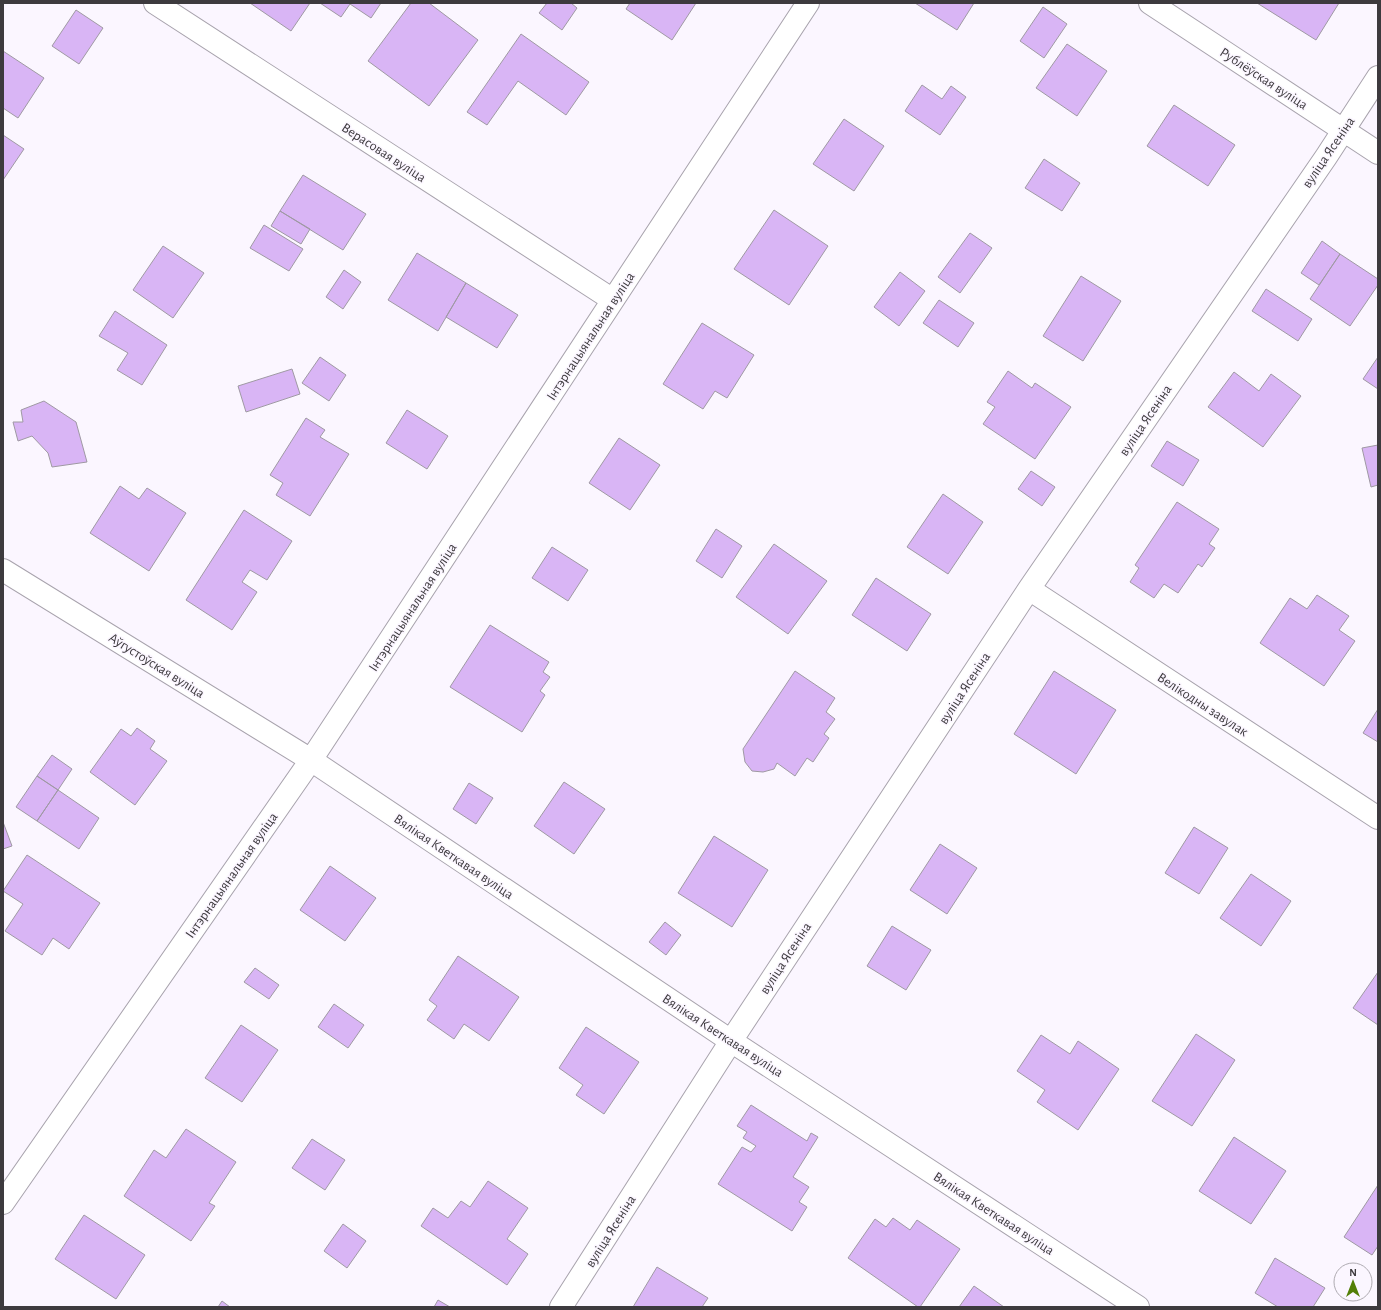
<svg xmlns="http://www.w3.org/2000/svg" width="1381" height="1310" font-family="'Alegreya Sans',sans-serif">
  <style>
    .building { fill: #d9b5f5; stroke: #9f99a3 }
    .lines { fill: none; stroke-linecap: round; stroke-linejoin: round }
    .street-casing { stroke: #a8a3ad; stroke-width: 24 }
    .street { stroke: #fff; stroke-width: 22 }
    .labels { text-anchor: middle; stroke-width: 3; stroke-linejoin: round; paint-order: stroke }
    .street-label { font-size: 14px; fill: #3d3a3e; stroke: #fbf6ff }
  </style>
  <rect width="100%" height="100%" fill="#fbf6ff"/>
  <path class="building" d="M250,3H310L291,31Z
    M320,3H381L371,18L350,4L341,17Z
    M411,3H429L478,40L429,106L368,61Z
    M547,3H571L577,8L562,30L539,13Z
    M630,3H696L672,40L626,9Z
    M915,3H974L957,30Z
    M1257,3H1339L1316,40Z
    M1043,7L1067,24L1044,58L1020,41Z
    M76,10L103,28L79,64L52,46Z
    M521,34L589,82L566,115L518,81L487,125L467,112Z
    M1067,44L1107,71L1077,116L1036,88Z
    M3,51L44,78L18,118L3,108Z
    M922,85L942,99L951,86L966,97L940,135L905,111Z
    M1174,105L1235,145L1208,186L1147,146Z
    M844,119L884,146L854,191L813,164Z
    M3,135L24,149L3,180Z
    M1044,159L1080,183L1062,211L1025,188Z
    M303,175L366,214L343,250L280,211Z
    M774,210L828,246L789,305L734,269Z
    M280,211L310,229L301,244L271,226Z
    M264,225L303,249L289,271L250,248Z
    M970,233L992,248L960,293L938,277Z
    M1322,241L1340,254L1319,285L1301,273Z
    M163,246L204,273L173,318L133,290Z
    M417,253L466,283L438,331L388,300Z
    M1340,254L1378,279V285L1350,326L1310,299Z
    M344,270L361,282L343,309L326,297Z
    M900,272L925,291L899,326L874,307Z
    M1081,276L1121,301L1083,361L1043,336Z
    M466,283L518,315L497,348L446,317Z
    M1266,289L1312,319L1298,341L1252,311Z
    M939,300L974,323L958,347L923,323Z
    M115,311L167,345L142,385L117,370L128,353L99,336Z
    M702,323L754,355L727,398L715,391L703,409L663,384Z
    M320,357L346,375L329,401L302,383Z
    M1378,357V389L1363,379Z
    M292,369L300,394L246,412L238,386Z
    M1008,371L1032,388L1035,383L1071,407L1035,459L983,424L995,407L987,402Z
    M1234,372L1259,391L1271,374L1301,396L1263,447L1208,407Z
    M44,401L76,422L87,462L52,467L48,453L32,436L18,441L13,422H23L21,410Z
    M407,410L448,436L427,469L386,443Z
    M306,418L325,430L320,437L349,454L310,516L276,495L283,483L270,475Z
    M619,438L660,465L630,510L589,483Z
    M1167,441L1199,460L1183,486L1151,466Z
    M1378,445V485L1371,487L1362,448Z
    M1031,471L1055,487L1042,506L1018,489Z
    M120,486L139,499L147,488L186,513L149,571L90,533Z
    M943,494L983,522L948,574L907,547Z
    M1177,502L1219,529L1209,544L1215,548L1202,567L1198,564L1178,593L1164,584L1154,598L1130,582L1139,568L1135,565Z
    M244,510L292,541L267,580L250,570L242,582L257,592L232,630L186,600Z
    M716,529L742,546L722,578L696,561Z
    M774,544L827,581L788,634L736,597Z
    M552,547L588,570L568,601L532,578Z
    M876,578L931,614L907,651L852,615Z
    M1317,595L1349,616L1339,630L1355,641L1324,686L1260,643L1290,598L1307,609Z
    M490,625L549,662L543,672L550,677L540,691L545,695L522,732L450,687Z
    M795,671L835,698L826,712L835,719L824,734L829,738L813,762L807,758L795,776L777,763L774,769L763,772L752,771L745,762L743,749Z
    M1054,671L1116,710L1076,774L1014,734Z
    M1378,709V742L1363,733Z
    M137,728L155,741L150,749L167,761L135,805L90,772L121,729L131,736Z
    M52,755L72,769L58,790L37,776Z
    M37,776L58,790L37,821L16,807Z
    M564,782L605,809L574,854L534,826Z
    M469,783L493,798L476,824L453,809Z
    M58,790L99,818L79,849L37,821Z
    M3,822L12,846L3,849Z
    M1194,827L1228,848L1199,894L1165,873Z
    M714,836L768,870L732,927L678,893Z
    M940,844L977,868L947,914L910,890Z
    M27,855L100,903L69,949L53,938L42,955L5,931L23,904L3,891Z
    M330,866L376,898L345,941L300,910Z
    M1251,874L1291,901L1261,946L1220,918Z
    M665,922L681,935L666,955L649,942Z
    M892,926L931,950L906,990L867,966Z
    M458,956L519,997L489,1041L464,1024L454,1039L427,1020L437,1006L429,1000Z
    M255,968L279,985L269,999L244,982Z
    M1378,972V1025L1353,1008Z
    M334,1004L364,1025L348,1048L318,1027Z
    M241,1025L278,1050L242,1102L205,1078Z
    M586,1027L639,1062L604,1114L576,1095L583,1085L559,1068Z
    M1196,1034L1235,1060L1192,1126L1152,1101Z
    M1041,1035L1070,1054L1078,1041L1119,1069L1078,1130L1037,1102L1045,1090L1017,1071Z
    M751,1105L807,1141L811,1133L818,1137L793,1177L809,1187L799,1202L807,1207L792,1231L718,1184L742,1147L751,1152L756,1146L743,1138L747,1132L737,1126Z
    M186,1129L236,1162L209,1203L215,1206L191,1241L124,1196L154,1150L166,1158Z
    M1234,1137L1286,1171L1251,1224L1199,1191Z
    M312,1139L345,1160L325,1190L292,1168Z
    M488,1181L528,1208L507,1239L528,1254L507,1285L421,1226L433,1208L448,1218L461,1201L470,1207Z
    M1378,1185V1246L1372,1255L1344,1237Z
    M84,1215L145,1255L116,1299L55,1259Z
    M893,1218L910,1230L917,1220L960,1249L920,1307H918L848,1258L875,1219L886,1227Z
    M343,1224L366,1241L347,1268L324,1251Z
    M1275,1258L1325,1288L1313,1307H1278L1255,1293Z
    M657,1267L708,1298L702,1307H633Z
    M974,1286L1004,1307H959Z
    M438,1300L450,1307H434Z
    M222,1301L230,1307H218Z"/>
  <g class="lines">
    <g class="street-casing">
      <path id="street" d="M155,3L613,300
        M1150,3L1378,153
        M3,570L311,760L731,1041L1138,1307
        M1029,589L1378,818
        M3,1203L311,760L808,3
        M561,1307L731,1041L1029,589L1326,157L1378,77"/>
    </g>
    <use href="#street" class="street"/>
  </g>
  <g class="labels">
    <g class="street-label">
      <text transform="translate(1264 78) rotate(33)" y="5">Рублёўская вуліца</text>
      <text transform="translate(384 152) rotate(33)" y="5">Верасовая вуліца</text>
      <text transform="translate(1328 152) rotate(-56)" y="5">вуліца Ясеніна</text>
      <text transform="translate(590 336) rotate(-57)" y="5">Інтэрнацыянальная вуліца</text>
      <text transform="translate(1145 420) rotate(-56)" y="5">вуліца Ясеніна</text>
      <text transform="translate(412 607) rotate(-57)" y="5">Інтэрнацыянальная вуліца</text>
      <text transform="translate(157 665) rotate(32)" y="5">Аўгустоўская вуліца</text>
      <text transform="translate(964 688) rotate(-57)" y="5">вуліца Ясеніна</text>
      <text transform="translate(1203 704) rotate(33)" y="5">Велікодны завулак</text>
      <text transform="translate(454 856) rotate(34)" y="5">Вялікая Кветкавая вуліца</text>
      <text transform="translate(231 875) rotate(-55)" y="5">Інтэрнацыянальная вуліца</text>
      <text transform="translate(785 958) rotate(-57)" y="5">вуліца Ясеніна</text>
      <text transform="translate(723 1035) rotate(33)" y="5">Вялікая Кветкавая вуліца</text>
      <text transform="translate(994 1213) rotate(33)" y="5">Вялікая Кветкавая вуліца</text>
      <text transform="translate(610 1231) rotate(-58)" y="5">вуліца Ясеніна</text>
    </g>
  </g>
  <rect width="1381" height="1310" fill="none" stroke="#3d3a3e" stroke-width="8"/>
  <g transform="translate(1353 1282)"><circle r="19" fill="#fbf6ff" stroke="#afabb2"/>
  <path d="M0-3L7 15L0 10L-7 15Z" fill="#537f07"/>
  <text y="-6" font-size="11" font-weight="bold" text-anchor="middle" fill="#3d3a3e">N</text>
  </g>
</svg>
